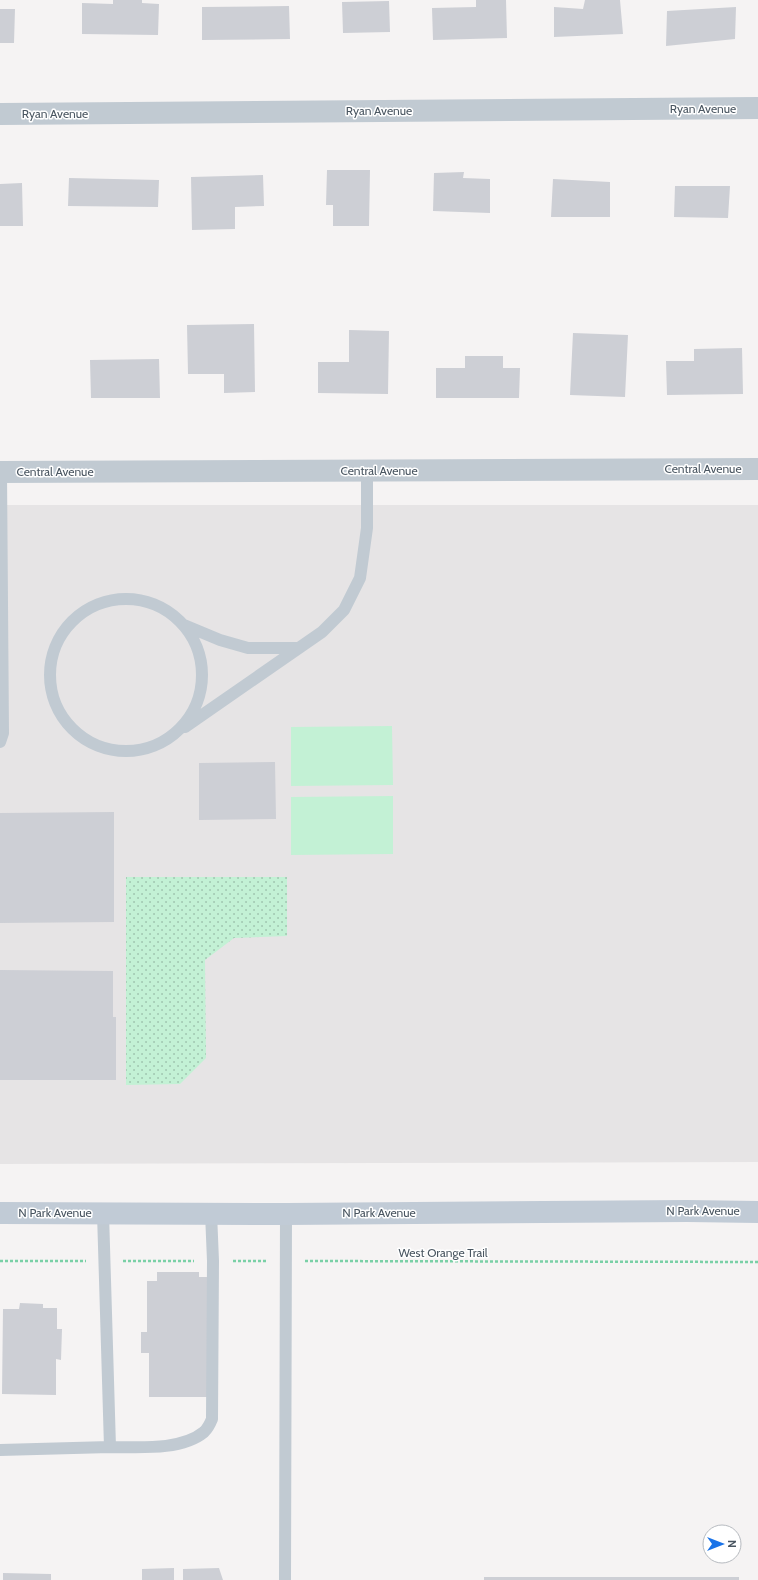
<svg xmlns="http://www.w3.org/2000/svg" width="758" height="1580" font-family="Cabin,sans-serif">
  <style>
    .education { fill: #e6e4e5 }
    .grass { fill: url(#grass-dots) }
    .pitch { fill: #c3f1d5 }
    .building { fill: #cdcfd5 }
    .lines { fill: none; stroke-linecap: round; stroke-linejoin: round }
    .path { stroke: #7ad0a6; stroke-width: 2.5; stroke-dasharray: 3 2; stroke-linecap: butt }
    .lane { stroke: #c1cad2; stroke-width: 12 }
    .street { stroke: #c1cad2; stroke-width: 22 }
    .secondary { stroke: #c1cbd6; stroke-width: 22 }
    .labels { text-anchor: middle; stroke-width: 3; stroke-linejoin: round; paint-order: stroke }
    .street-label { font-size: 12px; fill: #4a5661; stroke: #fff }
  </style>
  <defs>
    <pattern id="grass-dots" width="8" height="8" patternUnits="userSpaceOnUse"><rect width="8" height="8" fill="#c3f1d5"/><path d="M2 2h.1M6 6h.1" fill="none" stroke="#a0c6b0" stroke-width="1.8" stroke-linecap="round"/></pattern>
  </defs>
  <rect width="100%" height="100%" fill="#f5f3f3"/>
  <path class="education" d="M0,505H758V1162L0,1164Z"/>
  <path class="grass" d="M126,877H287V936L234,938L205,960L206,1058L180,1084L126,1085Z"/>
  <path class="pitch" d="M392,726L393,785L291,786V727Z
    M393,796V854L291,855V797Z"/>
  <path class="building" d="M113,0H142V3L159,4L158,35L82,34V3L113,4Z
    M476,0H506L507,38L433,40L432,8L476,7Z
    M585,0H620L623,34L554,37V7L583,9Z
    M389,1L390,32L343,33L342,2Z
    M289,6L290,39L202,40V7Z
    M736,7L735,39L666,46L667,11Z
    M0,9H15L14,43H0Z
    M327,170H370L369,226H333V205H326Z
    M464,172L463,178L490,179V213L433,211L434,173Z
    M263,175L264,206L235,207V229L192,230L191,177Z
    M69,178L159,180L158,207L68,206Z
    M553,179L610,182V217H551Z
    M22,183L23,226H0V184Z
    M675,186H730L728,218L674,217Z
    M254,324L255,392L224,393V374H188L187,325Z
    M349,330L389,331L388,394L318,393V362H349Z
    M573,333L628,335L625,397L570,395Z
    M742,348L743,394L667,395L666,361H694V349Z
    M465,356H503V368H520L519,398H436V368H465Z
    M159,359L160,398H91L90,360Z
    M275,762L276,819L199,820V763Z
    M114,812V922L0,923V813Z
    M0,970L113,971V1017H116V1080H0Z
    M157,1272H199V1277H208L209,1397H149V1353H141V1332H147V1281H157Z
    M20,1303L43,1304V1308H57V1329H62L61,1360L56,1359V1395L2,1394L3,1309H19Z
    M174,1568V1580H142V1569Z
    M219,1568L223,1580H183V1569Z
    M3,1573L51,1574V1580H3Z
    M484,1577H739V1580H484Z"/>
  <g class="lines">
    <path class="path" d="M0,1261H86
      M123,1261H194
      M233,1261H268
      M305,1261L758,1262"/>
    <path class="lane" d="M50 675a76 76 0 1 1 152 0a76 76 0 1 1-152 0Z
      M184,625L220,640L248,648H298
      M185,727L322,632L344,610L360,578L367,528V471
      M0,742L3,733L1,472
      M110,1447C138,1447 181,1451 204,1432C207,1429 210,1424 212,1419L213,1261L211,1213
      M0,1450L110,1447L103,1213
      M285,1580L286,1214"/>
    <path class="street" d="M0,114L758,108
      M0,472L758,469"/>
    <path class="secondary" d="M0,1213L286,1214L687,1211L758,1212"/>
  </g>
  <g class="labels">
    <g class="street-label">
      <text x="703" y="113">Ryan Avenue</text>
      <text x="379" y="115">Ryan Avenue</text>
      <text x="55" y="118">Ryan Avenue</text>
      <text x="703" y="473">Central Avenue</text>
      <text x="379" y="475">Central Avenue</text>
      <text x="55" y="476">Central Avenue</text>
      <text x="703" y="1215">N Park Avenue</text>
      <text x="55" y="1217">N Park Avenue</text>
      <text x="379" y="1217">N Park Avenue</text>
      <text x="443" y="1257">West Orange Trail</text>
    </g>
  </g>
  <g transform="translate(722 1544) rotate(90)"><circle r="19" fill="#ffffff" stroke="#b7bbc0"/>
  <path d="M0-3L7 15L0 10L-7 15Z" fill="#1a73e8"/>
  <text y="-6" font-size="11" font-weight="bold" text-anchor="middle" fill="#4a5661">N</text>
  </g>
</svg>
